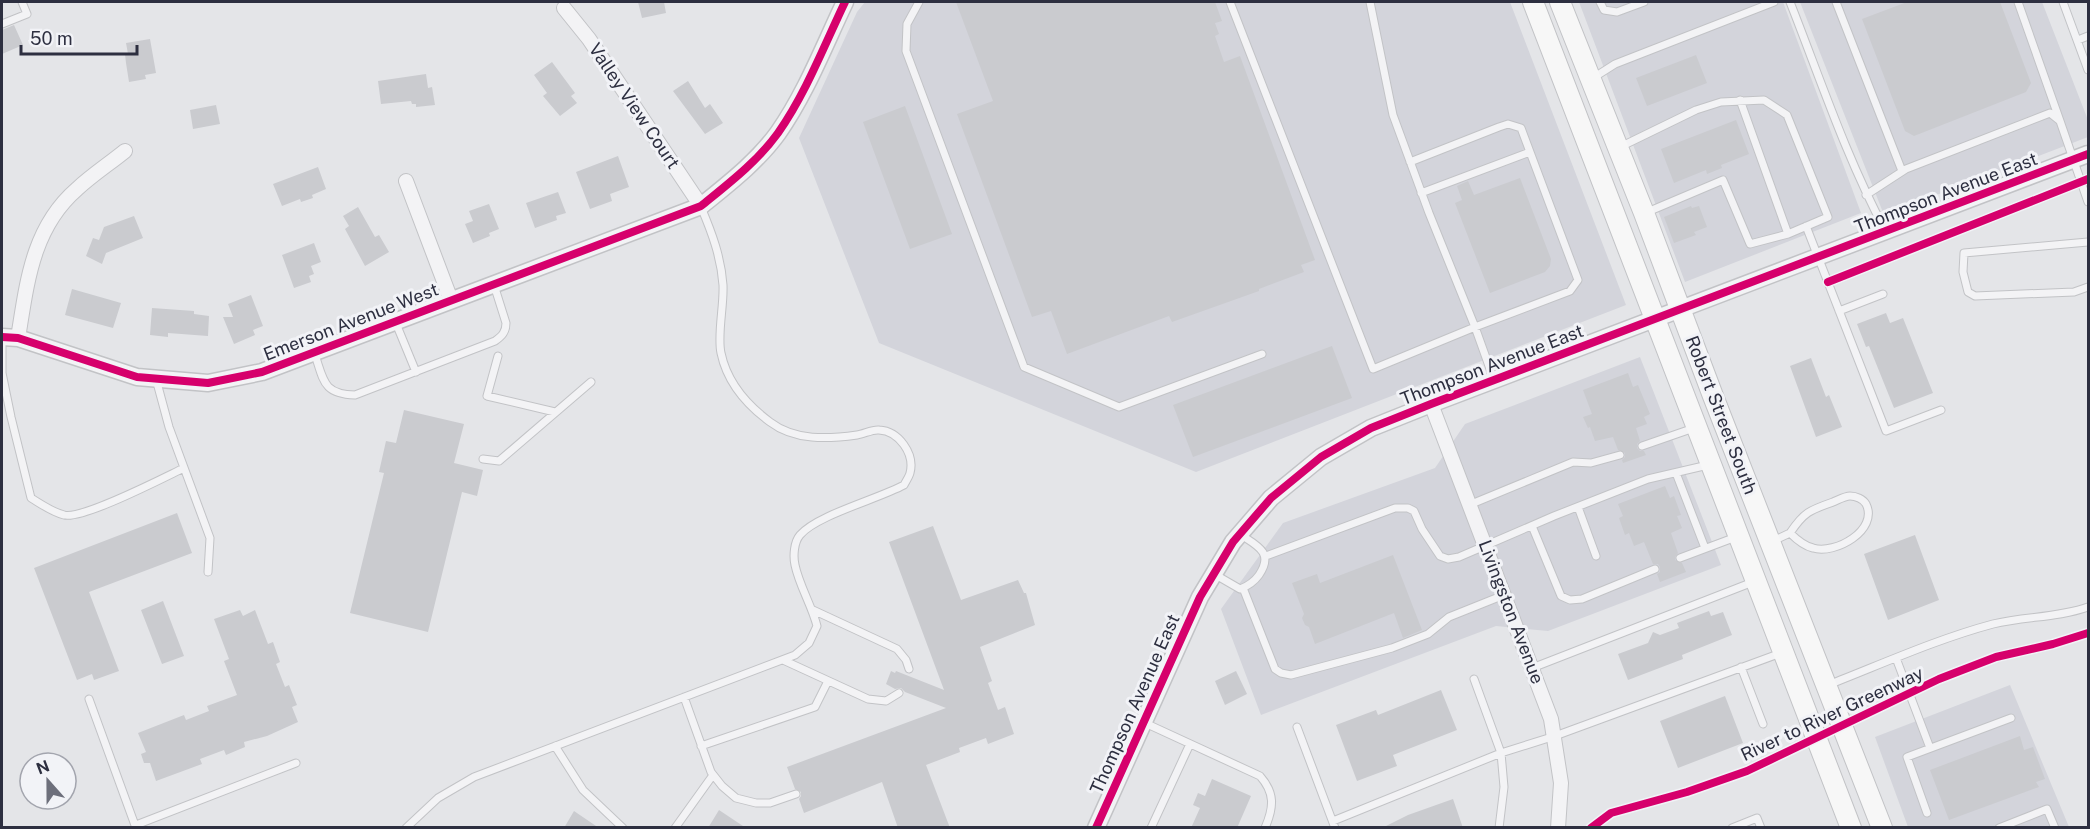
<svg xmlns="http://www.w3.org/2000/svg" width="2090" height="829" font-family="'Public Sans',sans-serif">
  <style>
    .built { fill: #d3d4db }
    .building { fill: #cacbcf }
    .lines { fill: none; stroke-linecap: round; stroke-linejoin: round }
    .service-casing { stroke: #c2c3c6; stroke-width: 9 }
    .minor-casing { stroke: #c2c3c6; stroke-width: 16 }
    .tertiary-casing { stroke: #c2c3c6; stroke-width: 19 }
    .secondary-casing { stroke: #c2c3c6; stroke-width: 22 }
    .service { stroke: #f3f3f5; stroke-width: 7 }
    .minor { stroke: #f3f3f5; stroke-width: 14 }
    .tertiary { stroke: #f3f3f5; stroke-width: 16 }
    .secondary { stroke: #f7f7f7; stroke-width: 20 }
    .cycleway-casing { stroke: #f2f3f7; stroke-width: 11 }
    .cycleway { stroke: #d6006c; stroke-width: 8 }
    .labels { text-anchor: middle; stroke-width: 6; stroke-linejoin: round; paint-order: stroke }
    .street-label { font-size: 18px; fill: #2d2f40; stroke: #f2f3f7 }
  </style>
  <rect width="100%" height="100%" fill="#e4e5e8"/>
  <path class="built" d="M865,2H1510L1626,305L1196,472L879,343L799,138L857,12Z
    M1579,2H1783L1861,213L1685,282Z
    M1800,2H2042L2088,120V137L1884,215Z
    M1640,357L1721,565L1548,631L1496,626L1261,715L1221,609L1283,523L1435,468L1465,424Z
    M2010,685L2069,827H1908L1875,737Z"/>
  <path class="building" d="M638,2H664L666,13L642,18Z
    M956,2H1215L1222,21L1215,23L1219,34L1215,36L1224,62L1240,56L1315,260L1301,265L1304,272L1259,289V291L1172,322L1169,316L1067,354L1051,311L1032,317L957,114L993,101Z
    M1907,2H2000L2031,83L2026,92L1914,136L1905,131L1862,19Z
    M14,25L23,45L2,54V30Z
    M150,39L156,73L145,75L146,79L129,82L126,63L125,54H128L126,43Z
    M1696,55L1707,83L1647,106L1636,78Z
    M552,62L575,93L571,96L577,103L560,116L543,96L547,93L534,75Z
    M426,74L428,88L432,87L435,105L416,107V104H412L411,101L381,104L378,81Z
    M688,81L705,108L710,104L723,123L705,134L673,91Z
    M216,105L220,124L193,129L190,110Z
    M905,106L952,234L910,249L863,122Z
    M1736,120L1749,154L1721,165L1722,168L1707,174L1706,170L1674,183L1661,149Z
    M618,156L629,187L610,194L612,201L590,209L576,172Z
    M318,167L326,189L312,195L313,198L301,202L300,199L282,206L273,184Z
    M1520,178L1551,259L1550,266L1545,272L1490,293L1455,203L1462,200L1457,186L1468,181L1474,195Z
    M558,192L566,213L556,216L557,220L535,228L526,203Z
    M489,204L499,229L489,233L490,236L473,243L465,224L473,221L469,211Z
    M1691,206L1692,208L1699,206L1707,227L1694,232L1696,235L1674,243L1664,217Z
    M358,207L375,237L379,235L389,252L365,266L345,229L349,226L343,216Z
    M134,216L143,238L106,253L102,264L86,256L93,238L99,240L104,227Z
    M314,243L321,262L311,266L314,274L309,276L311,282L294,288L282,255Z
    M72,289L121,303L113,328L65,315Z
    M251,295L263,326L253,330L255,335L234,344L223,317H233L228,304Z
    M152,308L194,311V314L209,316L208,336L168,333V337L150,335Z
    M1886,313L1890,323L1903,318L1933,393L1894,408L1869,346L1866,347L1857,324Z
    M1332,346L1352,398L1193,457L1173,405Z
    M1811,358L1826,397L1829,395L1842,427L1816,437L1790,366Z
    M1628,373L1633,387L1638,385L1650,414L1644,417L1647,424L1636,428L1640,441L1637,444V448L1640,451H1644L1646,455L1623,463L1622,460L1625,457V453L1618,450L1613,437L1595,441L1590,427L1588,428L1583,417L1592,414L1583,390Z
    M404,410L464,424L454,463L483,470L477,496L462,492L428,632L350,613L384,473L379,472L386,441L396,443Z
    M1665,486L1670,498L1674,496L1681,515L1677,516L1682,528L1671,533L1678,553L1675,557V560L1682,563L1686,572L1660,582L1657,574L1660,572V567L1658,564H1653L1644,542L1634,546L1629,533L1625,535L1619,518L1623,516L1618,504Z
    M177,513L192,553L89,592L119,671L94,680L92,674L77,680L34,568Z
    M933,526L961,600L1018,580L1024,593H1026L1035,625L980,647L992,681L988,683L998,710L1005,707L1014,734L988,744L986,738L959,748L960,752L926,765L950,828H898L882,782L804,813L799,799L801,796V792L795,789L787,767L946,708L905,692L901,688L895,689L886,684L891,671L895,673L896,671L944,690L889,542Z
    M1915,535L1939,600L1888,620L1864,554Z
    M1393,555L1422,630L1403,638L1394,613L1315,644L1309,627L1305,625L1302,618L1304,614L1292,583L1317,574L1320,583Z
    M163,601L184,656L162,664L141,610Z
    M240,610L243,616L255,610L268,644L273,642L280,662L276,664L285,687L289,685L297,705L292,707L298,722L267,736L244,742L245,747L226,755L224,750L200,759L202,764L156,781L150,763H144L141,754L146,752L138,733L184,715L186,720L209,711L207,706L237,695L224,661L229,659L214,619Z
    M1709,611L1711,616L1723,612L1732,635L1682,655L1683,659L1628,680L1618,654L1648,643L1653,632L1660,635L1679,628L1677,623Z
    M1236,671L1247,694L1225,705L1215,681Z
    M1441,690L1457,730L1393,755L1397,766L1357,781L1336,725L1376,710L1378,715Z
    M1725,696L1743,743L1678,768L1660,721Z
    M2020,736L2024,750L2033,747L2045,779L2036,782L2039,787L1949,820L1930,770Z
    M1212,779L1251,796L1237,828H1191L1200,808L1193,805L1198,793L1205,796Z
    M1453,799L1463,828H1382L1408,815Z
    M719,810L746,828H708Z
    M574,811L599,828H564Z"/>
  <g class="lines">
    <g class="service-casing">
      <path id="service" d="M919,2L907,24L906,51L1024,367L1119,407L1262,354
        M1230,2L1373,369L1475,327L1494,380
        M1370,2L1393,115L1429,213L1475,327L1570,291L1578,280L1521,128L1508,124L1499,127L1410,162
        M1600,2L1604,10L1617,12L1644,2
        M1790,2C1820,78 1846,157 1885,230
        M1836,2L1902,171
        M2018,2L2060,121
        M2063,2L2088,70
        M2,24L27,14L22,2
        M2078,40L2088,36
        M1593,78L1615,64L1774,2
        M1740,100L1788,234
        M1620,147L1696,110L1721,102L1764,100L1787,115L1828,217L1788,234L1750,244L1723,180L1645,213
        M1421,193L1530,152
        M1866,195L1906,169L2050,113L2060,121L2088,202
        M1806,226L1886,431L1941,410
        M2088,242L1964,253L1963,272L1968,292L1975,296L2074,292L2088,287
        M1839,311L1883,294
        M395,321L416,372
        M2,337V373L11,417L31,498C41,504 52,512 64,515C82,520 163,478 184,468
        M314,352C324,380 322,394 355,395L495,341C502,336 506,332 506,323L494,285
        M498,356L487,396L555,412
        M156,379L169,427L210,538L208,572
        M1642,446L1694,428
        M483,459L499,461L591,382
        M1676,473L1705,548
        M1469,505L1573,462L1591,463L1620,455
        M1578,507L1596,556
        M1532,526L1561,596L1570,600L1582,599L1655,569
        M1773,541L1790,533C1797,540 1804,546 1813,548C1835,555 1879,530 1866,504C1863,499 1856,496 1850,496C1845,496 1838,500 1833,502C1810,510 1804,512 1790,533
        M1266,556L1395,508H1408L1414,511L1422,529L1440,556L1448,559L1459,557L1554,516L1648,479L1708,465
        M1680,558L1736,537
        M1214,574L1240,589C1248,586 1254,582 1259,575C1274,553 1258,546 1241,535
        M1243,588L1275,669L1281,673L1291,675L1392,648L1428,634L1449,617L1504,595
        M813,610L897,649L906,660L909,669
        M1896,658L1930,748
        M783,660L868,699L886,701L899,693
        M1741,667L1763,724
        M1532,668L1753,582
        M1828,685C1882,664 1937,639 1993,624C2025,616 2057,618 2088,607
        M684,697L711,772L722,786L736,798L756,803H770L796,794
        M89,699L136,828
        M1145,723L1260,776C1275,793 1274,807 1265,828
        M1297,727L1335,828
        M555,746L583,790L623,828
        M701,746L815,707L828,681
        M1927,813L1907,757L2011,718
        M1333,821L1501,753L1474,679
        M136,825L296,763
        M406,828L438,798L474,777L795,655L809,643L817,626C812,606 799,585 795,565C793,556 794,542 800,535C817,515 878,499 904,485C906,481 909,477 910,473C915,454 899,431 879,430C873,429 864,434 857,435C828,439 795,441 770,422C747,405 727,382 721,353C717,335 724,306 723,285C721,257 712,233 701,207
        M675,828L713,775
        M1151,828L1190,744
        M1499,828L1504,787L1501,753L1555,736L1781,653
        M1732,828L1757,818L1761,828
        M1999,828L2047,809L2055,828"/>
    </g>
    <g class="minor-casing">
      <path id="minor" d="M564,8L589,39L701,206
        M406,181L451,300
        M18,338C27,283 32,228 77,189C92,175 109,164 125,151
        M1431,404L1551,719L1561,783L1558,828"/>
    </g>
    <g class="tertiary-casing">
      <path id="tertiary" d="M2,337L18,338L137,377L208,383L262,372L701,206C728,184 757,162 778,133C806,93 824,46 845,2
        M1096,828L1200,597L1233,542L1271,498L1321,457L1371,428L1431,404L2088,154"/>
    </g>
    <g class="secondary-casing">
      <path id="secondary" d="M1533,2L1851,828
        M1560,2L1644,213L1713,396L1882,828"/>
    </g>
    <use href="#service" class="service"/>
    <use href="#minor" class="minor"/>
    <use href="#tertiary" class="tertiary"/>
    <use href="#secondary" class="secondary"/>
    <g class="cycleway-casing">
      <path id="cycleway" d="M1828,282L2088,179
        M2,337L18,338L137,377L208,383L262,372L701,206C728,184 757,162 778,133C806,93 824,46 845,2
        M1096,828L1200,597L1233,542L1271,498L1321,457L1371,428L1431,404L2088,154
        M1591,828L1611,813L1687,792L1747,771L1939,679L1996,657L2053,644L2088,633"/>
    </g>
    <use href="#cycleway" class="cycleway"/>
  </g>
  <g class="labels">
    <g class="street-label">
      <text transform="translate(634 106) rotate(56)" y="6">Valley View Court</text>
      <text transform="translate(1946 193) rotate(-21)" y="6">Thompson Avenue East</text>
      <text transform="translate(351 322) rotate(-21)" y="6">Emerson Avenue West</text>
      <text transform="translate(1492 365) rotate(-21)" y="6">Thompson Avenue East</text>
      <text transform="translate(1721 415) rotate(69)" y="6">Robert Street South</text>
      <text transform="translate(1511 612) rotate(69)" y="6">Livingston Avenue</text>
      <text transform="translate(1135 704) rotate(-66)" y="6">Thompson Avenue East</text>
      <text transform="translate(1832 714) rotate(-25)" y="6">River to River Greenway</text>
    </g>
  </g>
  <rect width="2090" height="829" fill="none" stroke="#2d2f40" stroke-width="6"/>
  <g transform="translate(48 781) rotate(339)"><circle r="28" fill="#f2f3f7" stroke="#a3a5ae" stroke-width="1.5"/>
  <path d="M0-4.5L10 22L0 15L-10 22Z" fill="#6d6f7b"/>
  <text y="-9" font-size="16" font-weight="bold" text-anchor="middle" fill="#2d2f40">N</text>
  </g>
  <path d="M21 45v9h116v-9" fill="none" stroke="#2d2f40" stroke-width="3"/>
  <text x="30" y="45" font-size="18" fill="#2d2f40" stroke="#f2f3f7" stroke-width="4.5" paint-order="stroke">50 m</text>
</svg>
